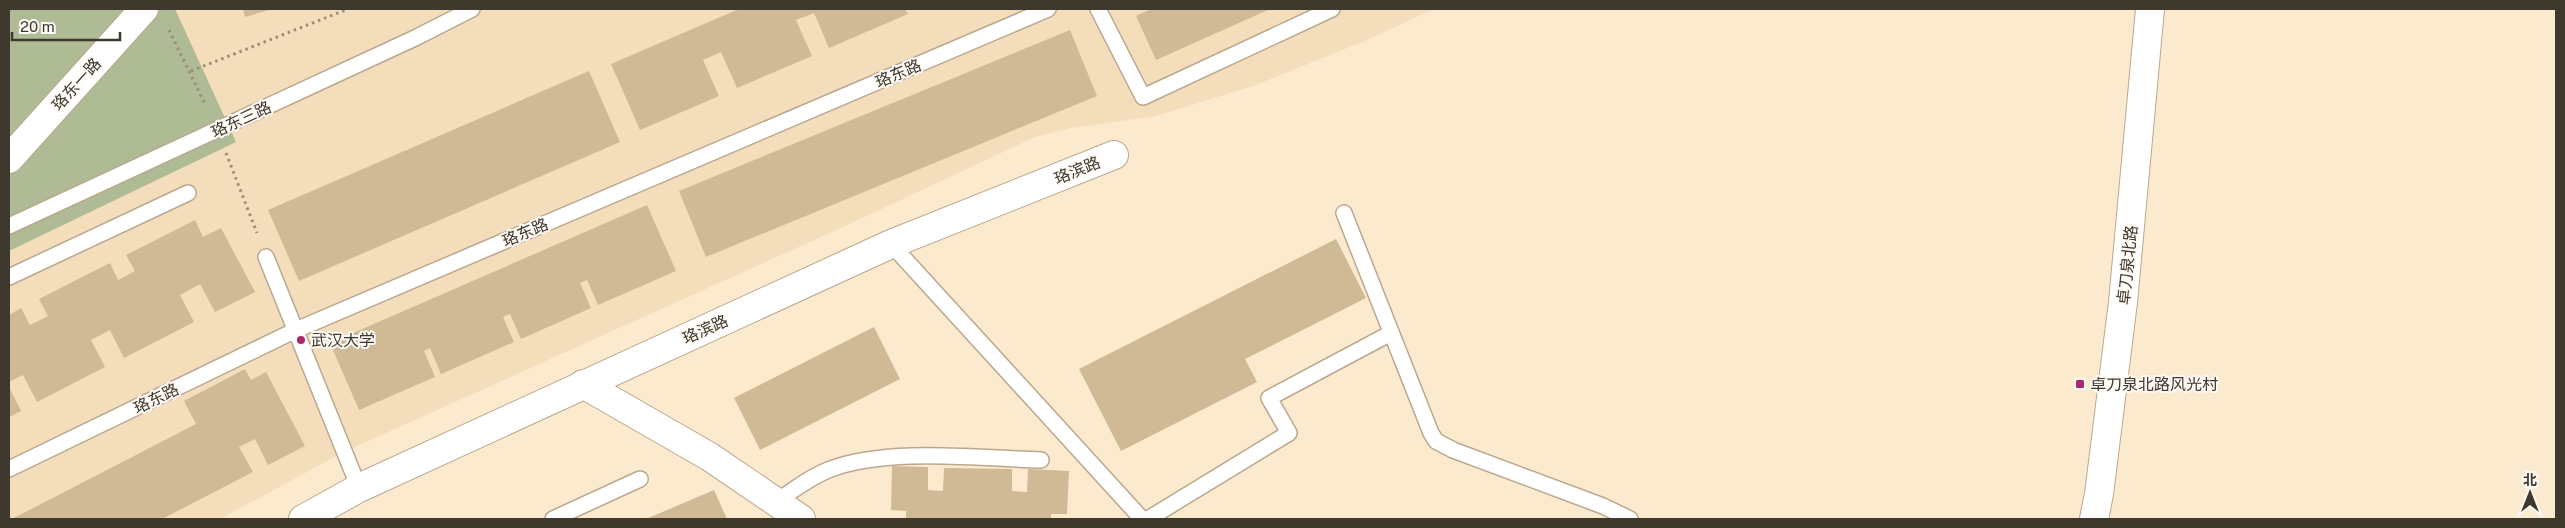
<svg xmlns="http://www.w3.org/2000/svg" width="2565" height="528" font-family="'Public Sans','Noto Sans SC',sans-serif">
  <style>
    .built { fill: #f4ddbb }
    .forest { fill: #aebb94 }
    .building { fill: #d0b995 }
    .lines { fill: none; stroke-linecap: round; stroke-linejoin: round }
    .lane-casing { stroke: #baa88e; stroke-width: 18 }
    .street-casing { stroke: #baa88e; stroke-width: 30 }
    .secondary-casing { stroke: #baa88e; stroke-width: 30 }
    .path { stroke: #9a8e7a; stroke-width: 3; stroke-dasharray: 2.5 4; stroke-linecap: butt }
    .lane { stroke: #fff; stroke-width: 15 }
    .street { stroke: #fff; stroke-width: 28 }
    .secondary { stroke: #fff; stroke-width: 28 }
    .poi-dot { fill: #ac266d; stroke: #fdf9f4; stroke-width: 2 }
    .labels { text-anchor: middle; stroke-width: 4; stroke-linejoin: round; paint-order: stroke }
    .street-label { font-size: 16px; fill: #3f382d; stroke: #fdf9f4 }
    .poi-label { font-size: 16px; fill: #3f382d; stroke: #fdf9f4; text-anchor: start }
  </style>
  <rect width="100%" height="100%" fill="#fceace"/>
  <path class="built" d="M9,9H1434L1365,41L1256,85L1156,116L1072,128L1035,137L841,228L344,452L220,519H9Z"/>
  <path class="forest" d="M9,9H175L236,142L9,251Z"/>
  <path class="building" d="M243,9H272L245,17Z
    M739,9H905L908,14L829,48L814,13L796,20L812,56L737,88L721,52L703,60L719,96L640,130L611,64Z
    M1151,9H1270L1156,60L1136,16Z
    M1070,30L1097,96L706,257L679,191Z
    M589,71L620,142L299,281L268,210Z
    M647,205L676,271L598,305L587,280L580,283L591,308L521,339L510,314L503,317L514,342L441,374L430,348L424,351L435,377L359,410L330,343Z
    M195,220L203,237L221,228L255,292L215,312L200,284L180,295L194,322L124,358L110,330L91,340L105,367L37,402L23,375L9,382V315L21,308L30,325L48,316L39,299L110,263L118,280L135,271L126,255Z
    M1336,239L1366,298L1245,359L1257,382L1121,451L1079,369Z
    M874,327L900,379L760,450L734,398Z
    M245,369L251,380L266,372L305,446L268,465L255,439L239,447L253,472L162,519H12L196,424L184,401Z
    M9,387L21,411L9,417Z
    M892,466L928,467V490L943,491L944,468L1012,469V491L1027,492L1028,469L1069,471L1067,514H1051V519H906V511L891,510Z
    M714,490L727,519H646Z"/>
  <g class="lines">
    <g class="lane-casing">
      <path id="lane" d="M1098,9L1143,97L1332,9
        M1344,213L1431,433L1436,441L1453,450L1603,506L1630,519
        M9,226L415,38L472,9
        M891,244L1142,519
        M266,257L359,488
        M9,277L188,193
        M9,469L296,330L1048,9
        M776,502C793,490 809,478 828,470C885,447 979,458 1041,460
        M553,519L640,479
        M1148,519L1289,433L1269,398L1391,333"/>
    </g>
    <g class="street-casing">
      <path id="street" d="M9,159L144,9
        M583,384L710,457L801,519
        M303,519L359,488L891,244L1114,155"/>
    </g>
    <g class="secondary-casing">
      <path id="secondary" d="M2094,519L2099,494L2123,302L2150,9"/>
    </g>
    <path class="path" d="M169,30L206,106
      M191,71L348,9
      M226,153L257,233"/>
    <use href="#lane" class="lane"/>
    <use href="#street" class="street"/>
    <use href="#secondary" class="secondary"/>
  </g>
  <g class="poi-dot">
    <circle cx="301" cy="340" r="5"/>
    <rect x="2075" y="379" width="10" height="10" rx="2.5"/>
  </g>
  <g class="labels">
    <g class="street-label">
      <text transform="translate(898 73) rotate(-23)" y="6">珞东路</text>
      <text transform="translate(76 84) rotate(-48)" y="6">珞东一路</text>
      <text transform="translate(241 119) rotate(-25)" y="6">珞东三路</text>
      <text transform="translate(1077 170) rotate(-22)" y="6">珞滨路</text>
      <text transform="translate(525 232) rotate(-23)" y="6">珞东路</text>
      <text transform="translate(2127 265) rotate(-84)" y="6">卓刀泉北路</text>
      <text transform="translate(705 329) rotate(-24)" y="6">珞滨路</text>
      <text transform="translate(156 398) rotate(-26)" y="6">珞东路</text>
    </g>
    <g class="poi-label">
      <text x="311" y="346">武汉大学</text>
      <text x="2090" y="390">卓刀泉北路风光村</text>
    </g>
  </g>
  <rect width="2565" height="528" fill="none" stroke="#3f382d" stroke-width="20"/>
  <g transform="translate(2530 493)" stroke="#fdf9f4" stroke-width="4" paint-order="stroke">
  <path d="M0-4L9 19L0 12L-9 19Z" fill="#3f382d"/>
  <text y="-8" font-size="14" font-weight="bold" text-anchor="middle" fill="#3f382d">北</text>
  </g>
  <path d="M12 32v8h108v-8" fill="none" stroke="#3f382d" stroke-width="2.5"/>
  <text x="20" y="32" font-size="15" fill="#3f382d" stroke="#fdf9f4" stroke-width="4" paint-order="stroke">20 m</text>
</svg>
